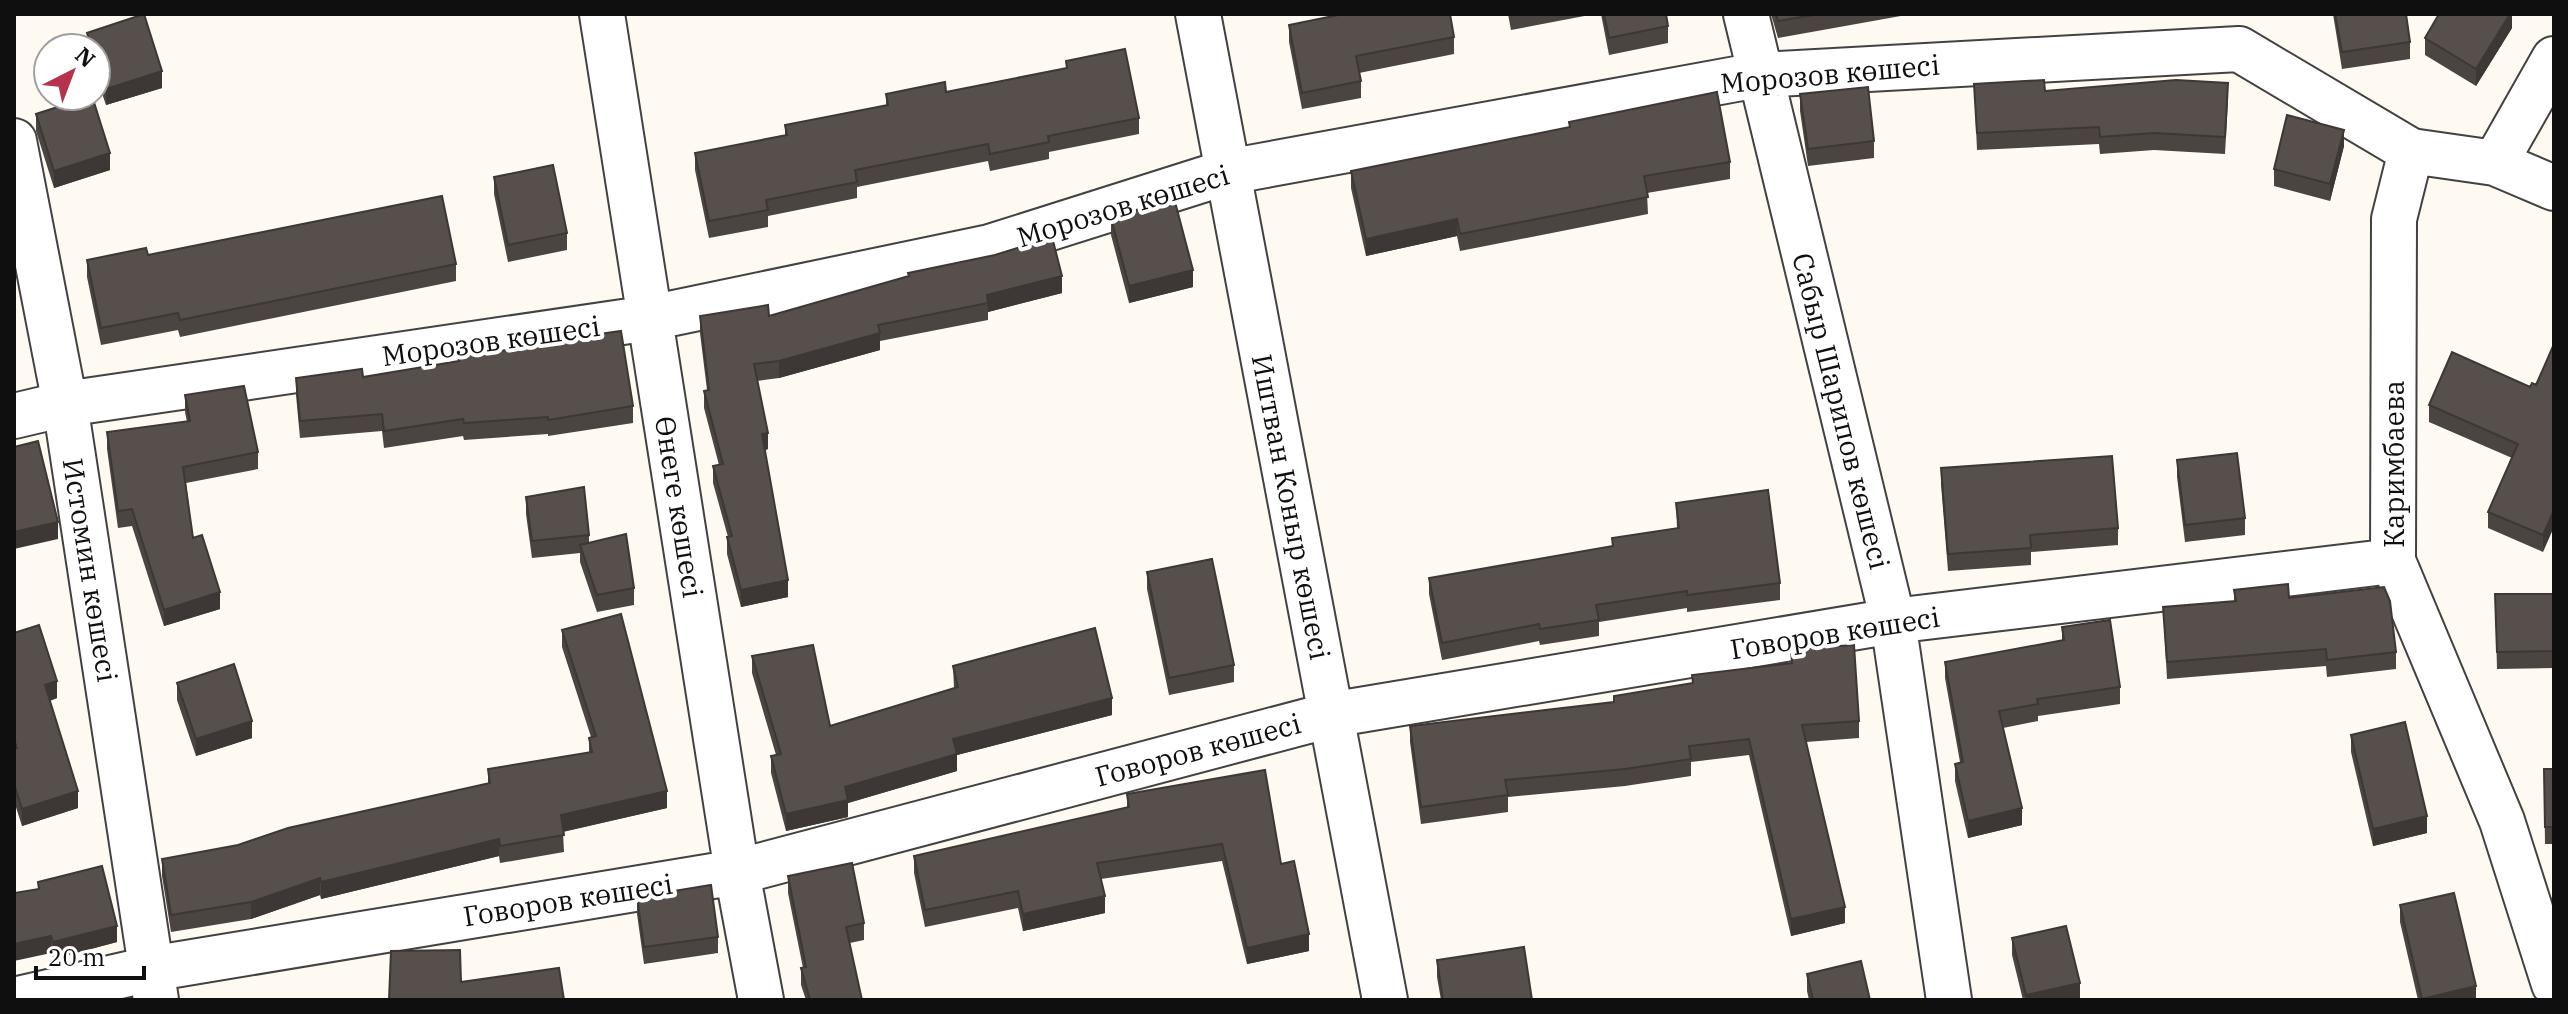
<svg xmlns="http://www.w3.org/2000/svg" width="2568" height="1014" font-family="'IBM Plex Serif',serif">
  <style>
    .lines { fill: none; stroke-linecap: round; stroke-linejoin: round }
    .minor-casing { stroke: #424242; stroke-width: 48 }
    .minor { stroke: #fff; stroke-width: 44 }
    .wall { fill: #4b4441 }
    .shaded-wall { fill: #3d3735 }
    .building { fill: #574f4c; stroke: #3d3735; stroke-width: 2 }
    .labels { text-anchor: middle; stroke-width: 8; stroke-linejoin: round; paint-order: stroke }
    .street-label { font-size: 28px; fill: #0f0f0f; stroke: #fff }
  </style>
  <rect width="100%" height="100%" fill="#fefaf2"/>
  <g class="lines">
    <g class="minor-casing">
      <path id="minor" d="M602,14L737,872L761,1000
        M1198,14L1385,1000
        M1746,14L1893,621L1949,1000
        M2239,49L2411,151L2495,163L2554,59
        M14,141L65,404L156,1000
        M2411,151L2394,219L2393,561L2502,821L2554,984
        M2495,163L2554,188
        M14,416L65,404L650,318L990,247L1227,172L1758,75L2239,49
        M14,1000L150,969L737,872L1330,715L1893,621L2393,561"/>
    </g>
    <use href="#minor" class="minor"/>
  </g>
  <path class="wall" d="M1508,14H1595L1511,30Z
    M1601,14H1666L1668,26V43L1609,55Z
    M1771,14H1912L1778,38Z
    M2333,14H2406L2410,42V59L2342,69Z
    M2512,14V28L2476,86L2425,55V38Z
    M1289,25L1454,37V54L1359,73L1361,81V98L1302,109L1289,42Z
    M87,33L162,88L106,105L96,76V48H87Z
    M1066,61L1139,118V134L1049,152V159L990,171L988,161L857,187V198L768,216V227L709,238L695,170V153L785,135V125L886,105V94L946,92L1066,68Z
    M1974,84L2045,91L2228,100L2225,154L2154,150L2100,154L2099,144L1977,150Z
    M1800,94L1874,141V158L1808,166L1800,111Z
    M36,114L110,170L54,188L36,131Z
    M1569,122L1730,162V179L1647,193L1648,214L1460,251L1457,236L1366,256L1351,188V171L1569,127Z
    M2344,146L2330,201L2274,186V169Z
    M494,177L567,233V250L508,262L494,194Z
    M1111,218L1193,287L1129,303L1111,235Z
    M148,255L456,264V281L180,337L178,330L101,345L87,277V260Z
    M908,273L1062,293L988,312V320L880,341V350L779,378L757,381L768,449L765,450L788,597L741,607L727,554V537H728L713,483V466L719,465L704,408V391L707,390L700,333V316H769L908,277Z
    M2554,344L2543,552L2488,528V512L2512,458L2429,422V405L2536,385Z
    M363,377L633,406V423L548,436V434L464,440L463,436L384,448L382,431L300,438L296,395V378Z
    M185,395L258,452V469L186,483L193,538L220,609L164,626L132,526L118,528L107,449V432L187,422L185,412Z
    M2177,460L2245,518V535L2185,542L2177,477Z
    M1941,468L2118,528V545L2031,552V565L1948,571L1941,484Z
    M526,497L589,535V543L634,588V605L597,612L580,562V553L532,558L526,514Z
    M1676,503L1780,583V600L1687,612V608L1599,622V636L1540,645L1539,641L1442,660L1429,594V578L1612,546V538L1677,528Z
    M1147,572L1234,665V682L1169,695L1147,589Z
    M2234,590L2289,598L2396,652V669L2327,677L2326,666L2167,679L2163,607L2234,601Z
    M2495,594H2554V668L2497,669Z
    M2062,627L2120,687V704L2038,716V721L2003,728L2022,825L1968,838L1955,781V764L1960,762L1945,678V662L2062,641Z
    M562,630L667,808L563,832L564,852L500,863L499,856L321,899L320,895L251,919L171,932L162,876V859L238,845L488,783V769L589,753V738L591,737L562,647Z
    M14,633L57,698L50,701L78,808L22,826L14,801Z
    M1791,649L1859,721V738L1806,742L1845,923L1791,936L1749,755L1691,762V776L1625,786L1508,797V812L1421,824L1410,742V726L1614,702V696L1692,683V675L1791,664Z
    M752,656L830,726L954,688L953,666L1112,715L957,755V771L848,803V817L786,831L771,773V756L776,755L752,673Z
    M177,683L252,738L196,756L177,700Z
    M2351,735L2427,833L2373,846L2351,752Z
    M2544,769H2554V844H2545Z
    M1127,794L1281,864L1309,951L1247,964L1222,861L1101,879L1105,913L1023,931L1018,908L925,927L914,873V856L1127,808Z
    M788,876L864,923V940L850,943L862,1000H806L801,985V968H803L788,893Z
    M38,882L117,942L53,959L38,889Z
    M637,897L718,937V953L644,964L637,914Z
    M2400,905L2476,1000H2418L2400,922Z
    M2012,938L2080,999L2023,1000L2012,955Z
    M1437,960L1532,1000H1441L1437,977Z
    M1807,974L1870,1000H1809L1807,991Z"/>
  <path class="shaded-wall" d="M2510,14H2512V28L2476,86V69Z
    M162,71V88L106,105V89Z
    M2344,130V146L2330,201V184Z
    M110,153V170L54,188V171Z
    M1457,219V236L1366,256V239Z
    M1193,270V287L1129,303V286Z
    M1062,276V293L988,312L987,295Z
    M880,333V350L779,378V361Z
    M768,433V449L762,451V434Z
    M2554,510V527L2543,552V535Z
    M58,522V539L14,549V532Z
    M788,580V597L741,607V590Z
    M220,592V609L164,626V610Z
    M57,681V698L45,702V685Z
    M1112,698V715L957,755V771L848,803V817L786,831V814L953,739Z
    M252,721V738L196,756V739Z
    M78,791V808L22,826V809Z
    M667,791V808L561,832V815Z
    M2022,808V825L1968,838V821Z
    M2427,816V833L2373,846V829Z
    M499,839V856L321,899V882Z
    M320,878V895L251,919V902Z
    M1105,896V913L1023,931V914Z
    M1845,907V923L1791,936V919Z
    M117,926V942L53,959V942Z
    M1309,934V951L1247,964V948Z
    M51,936V953L14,961V944Z
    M2080,983V999L2026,1000V995Z
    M2476,986V1000H2422V999Z"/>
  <path class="building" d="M144,14L162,71L106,89L96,59V48H92L87,33Z
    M1343,14H1450L1454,37L1356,56L1361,81L1302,93L1289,25Z
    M1604,14H1666L1668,26L1609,38Z
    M1776,14H1819L1778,21Z
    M2335,14H2406L2410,42L2342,52Z
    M2439,14H2510L2476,69L2425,38Z
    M1125,49L1139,118L1048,136L1049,142L990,154L988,144L855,170L857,182L766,200L768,210L709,221L695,153L787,135L785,125L888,105L886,94L945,82L946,92L1067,68L1066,61Z
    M2044,80L2045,91L2176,80L2228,83L2225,137L2154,133L2100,137L2099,127L1977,133L1974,84Z
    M1868,87L1874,141L1808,149L1800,94Z
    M1717,92L1730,162L1644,176L1648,197L1460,234L1457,219L1366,239L1351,171L1570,127L1569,122Z
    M92,96L110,153L54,171L36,114Z
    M2287,115L2344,130L2330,184L2274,169Z
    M553,165L567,233L508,245L494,177Z
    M442,196L456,264L180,320L178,313L101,328L87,260L146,248L148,255Z
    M1174,198L1193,270L1129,286L1111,218Z
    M1052,237L1062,276L987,295L988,303L878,325L880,333L779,361L754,364L768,433L762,434L788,580L741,590L727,537L732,536L713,466L723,464L704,391L709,390L700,316L768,305L769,316L909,276L908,273L995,255Z
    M621,331L633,406L548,420V417L464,423L463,419L384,431L382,414L300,421L296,378L362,369L363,377L459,361L458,355L536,347V343Z
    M2554,344V510L2543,535L2488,512L2518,444L2429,405L2452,352L2530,387L2532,383L2536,385Z
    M244,386L258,452L183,467L193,538L202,535L220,592L164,610L132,509L118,511L107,432L190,421L185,395Z
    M38,441L58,522L14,532V447Z
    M2237,453L2245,518L2185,525L2177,460Z
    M2112,456L2118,528L2030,535L2031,548L1948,554L1941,468Z
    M584,487L589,535L532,541L526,497Z
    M1768,490L1780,583L1687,595V591L1596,605L1599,620L1540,629L1539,624L1442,643L1429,578L1613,546L1612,538L1679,528L1676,503Z
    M626,534L634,588L597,595L580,545Z
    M1212,559L1234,665L1169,678L1147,572Z
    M2288,584L2289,598L2384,587L2390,601L2396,652L2327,660L2326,649L2167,662L2163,607L2236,601L2234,590Z
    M2495,594H2554V651L2497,652Z
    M621,614L667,791L561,815L564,835L500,846L499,839L321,882L320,878L251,902L171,915L162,859L238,845L288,828L490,783L488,769L592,752L589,738L596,736L562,630Z
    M2110,620L2120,687L2037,699L2038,704L1999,711L2022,808L1968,821L1955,764L1963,762L1945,662L2064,640L2062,627Z
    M39,625L57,681L45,685L78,791L22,809L14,784V749L17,748L14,739V633Z
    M1095,628L1112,698L953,739L957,754L845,787L848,800L786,814L771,756L781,754L752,656L813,645L830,726L958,687L953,666Z
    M1854,645L1859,721L1802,725L1845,907L1791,919L1749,739L1689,746L1691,759L1625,769L1505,780L1508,795L1421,807L1410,726L1614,702V696L1693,683L1692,675L1792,663L1791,649Z
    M234,664L252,721L196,739L177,683Z
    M2405,722L2427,816L2373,829L2351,735Z
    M2544,769H2554V827H2545Z
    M1265,770L1281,864L1294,861L1309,934L1247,948L1222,844L1097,863L1105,896L1023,914L1018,891L925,910L914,856L1129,807L1127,794Z
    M852,863L864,923L846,927L862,1000H810L801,968L806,967L788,876Z
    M102,866L117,926L53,942L51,936L14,944V893L39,889L38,882Z
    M711,885L718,937L644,947L637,897Z
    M2454,893L2476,986L2422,999L2400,905Z
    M2066,926L2080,983L2026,995L2012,938Z
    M1524,947L1532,1000H1443L1437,960Z
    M460,950L461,982L559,968L564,1000H389L391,951Z
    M1861,961L1870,1000H1813L1807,974Z"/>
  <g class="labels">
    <g class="street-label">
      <text transform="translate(1830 74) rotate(-5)" y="10">Морозов көшесі</text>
      <text transform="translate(1123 206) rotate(-17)" y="10">Морозов көшесі</text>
      <text transform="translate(491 341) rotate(-8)" y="10">Морозов көшесі</text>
      <text transform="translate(1841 411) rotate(76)" y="10">Сабыр Шарипов көшесі</text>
      <text transform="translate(2394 464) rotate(-90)" y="10">Каримбаева</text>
      <text transform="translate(679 507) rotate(81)" y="10">Өнеге көшесі</text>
      <text transform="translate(1291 507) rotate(79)" y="10">Иштван Коныр көшесі</text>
      <text transform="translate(90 570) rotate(81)" y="10">Истомин көшесі</text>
      <text transform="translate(1835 633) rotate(-9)" y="10">Говоров көшесі</text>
      <text transform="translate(1198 750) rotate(-15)" y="10">Говоров көшесі</text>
      <text transform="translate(568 900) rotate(-9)" y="10">Говоров көшесі</text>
    </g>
  </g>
  <rect width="2568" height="1014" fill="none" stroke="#0f0f0f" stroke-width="32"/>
  <g transform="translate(72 72) rotate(42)"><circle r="38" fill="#ffffff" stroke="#9f9f9f" stroke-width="2"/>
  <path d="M0-6L14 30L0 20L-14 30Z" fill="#b5314c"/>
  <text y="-12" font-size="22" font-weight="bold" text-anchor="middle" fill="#0f0f0f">N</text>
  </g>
  <path d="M36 966v12h108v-12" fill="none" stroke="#0f0f0f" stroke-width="4"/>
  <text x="48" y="966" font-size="24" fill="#0f0f0f" stroke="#ffffff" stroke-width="6" paint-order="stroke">20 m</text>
</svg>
